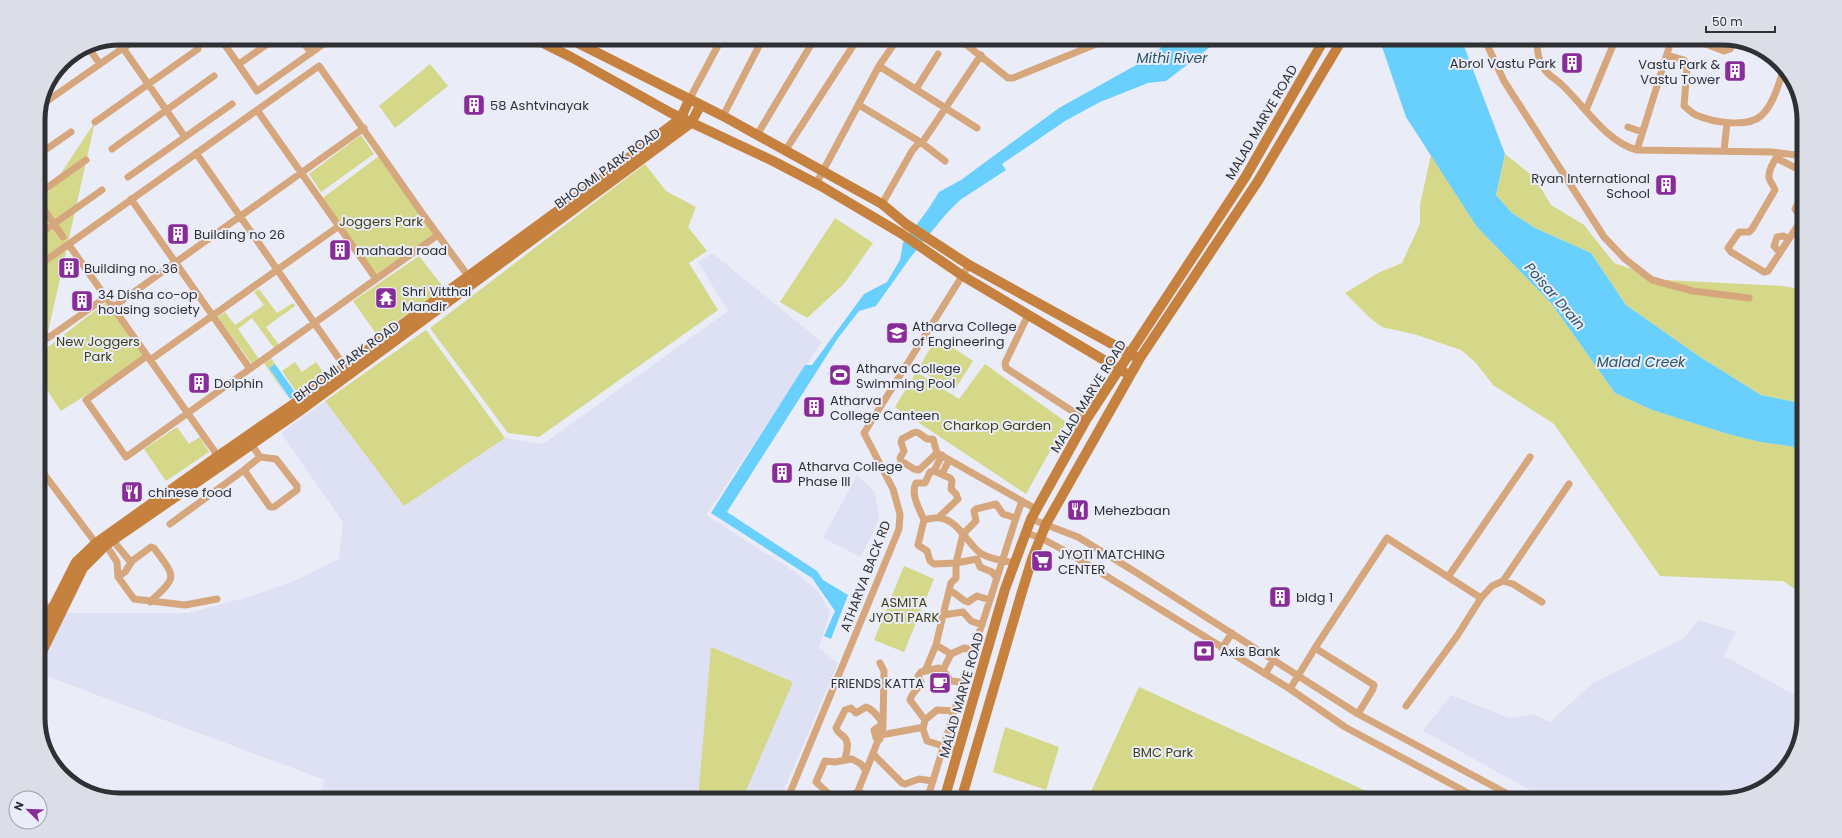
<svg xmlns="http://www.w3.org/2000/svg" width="1842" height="838" font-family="Poppins,sans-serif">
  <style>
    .built { fill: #dee1f3 }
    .green { fill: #d5d889 }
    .water { fill: #69cffd }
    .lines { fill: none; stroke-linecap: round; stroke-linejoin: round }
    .stream { stroke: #69cffd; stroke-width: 3 }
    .minor { stroke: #d6a67d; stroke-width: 7 }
    .secondary { stroke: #c7813f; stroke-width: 10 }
    .labels { text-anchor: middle; stroke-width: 4; stroke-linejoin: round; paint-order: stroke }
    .poi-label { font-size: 13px; fill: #2f3034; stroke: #eaecf7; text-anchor: start }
    .street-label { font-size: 13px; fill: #2f3034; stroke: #eaecf7 }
    .park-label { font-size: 13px; fill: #3e3f18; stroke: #eaecf7 }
    .water-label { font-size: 14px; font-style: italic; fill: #285467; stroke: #eaecf7 }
    .rim { fill: none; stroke: #2f3034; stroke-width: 5 }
  </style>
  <rect width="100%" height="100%" fill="#eaecf7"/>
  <path class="built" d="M712,253L822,342L706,515L795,572L818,591L830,612L819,648L838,663L780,800H317L325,780L38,673L66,613H189L251,596L297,580L339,559L343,522L281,433L325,401L404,506L505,438L543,444L728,311L698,262Z
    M857,475L875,492L879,519L861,557L823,538Z
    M1699,620L1736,632L1724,656L1804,700V718L1798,750L1767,786L1722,800H1548L1423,731L1451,695L1509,718L1534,714L1550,722L1593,683L1684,638Z"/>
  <path class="green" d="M430,64L448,86L395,128L379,106Z
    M95,122L44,350L105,303L147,356L61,411L38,376V345L42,342L38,337V208Z
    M361,135L374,154L321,192L309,174Z
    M1505,154L1534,177L1551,205L1584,225L1614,263L1664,280L1783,286L1804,290V404L1761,395L1700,357L1626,305L1591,253L1535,228L1512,213L1496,195Z
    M1431,155L1477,227L1551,303L1615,393L1652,410L1728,434L1760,442L1804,448V595L1783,581L1660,576L1554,424L1493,385L1476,363L1461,350L1417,335L1382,327L1370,318L1345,293L1380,272L1402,263L1420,224V205Z
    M379,156L437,233L375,278L320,200Z
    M645,164L666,191L696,207L688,227L707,251L689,263L718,310L539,437L508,433L430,328Z
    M835,218L873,243L844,284L807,318L780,302Z
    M419,256L444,288L377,335L353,301Z
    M259,289L277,313L293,303L295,306L266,327L279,345L274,348L252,318L238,329L259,359L252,364L218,317L225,312L235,325L264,305L254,292Z
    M426,330L505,438L404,506L325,401Z
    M937,337L973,361L954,391L918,369Z
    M271,358L275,364L269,368L289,400L264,363Z
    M295,362L302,372L316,362L325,375L297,393L282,371Z
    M985,364L1066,422L1026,494L895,407L916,372L959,399Z
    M177,427L189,444L200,437L209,452L166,481L144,449Z
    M904,566L934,579L904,652L874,640Z
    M711,647L793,682L742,800H698Z
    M1139,687L1386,800H1087Z
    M1005,727L1059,747L1046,790L993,772Z"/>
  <path class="water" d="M1173,38H1222L1166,81L1148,83L1100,102L1065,121L1002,164L1006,170L960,200L946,214L910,258L876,306L859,311L838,338L727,512L817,571L823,580L848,595L831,639L824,636L835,611L812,578L711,513L805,365H812L864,294L887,282L900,260L903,243L929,208L939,192L961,180L1059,108L1147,59Z
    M1379,38H1461L1505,154L1496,195L1512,213L1535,228L1591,253L1626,305L1700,357L1761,395L1804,404V448L1760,442L1728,434L1652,410L1615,393L1551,303L1477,227L1406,117Z
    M275,364L297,395L290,399L269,368Z
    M834,364L851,375L845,385L828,374Z"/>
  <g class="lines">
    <path class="stream" d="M1792,445L1804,450"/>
    <path class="minor" d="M220,38L257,91L332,38
      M300,38L311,53
      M958,38L1008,78H1013L1111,38
      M1484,38L1504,81L1604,237L1625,259L1652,280L1693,291L1749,298
      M1538,38C1536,49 1538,60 1545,70C1549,76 1556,79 1561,84C1584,105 1606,142 1637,150
      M1672,38L1637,150L1771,152L1804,156
      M1690,38L1724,51L1730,49L1734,40
      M87,46L100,64
      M123,48L139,38
      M1667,55L1684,60L1687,68L1684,106C1688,109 1692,113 1696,115C1712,122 1747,128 1761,116C1774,104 1778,85 1784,69
      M239,64L276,38
      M59,66L61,67
      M879,66L977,128
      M916,89L938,54
      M689,100L722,38
      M859,105L922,143L945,161
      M40,106L123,48L185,137
      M257,110L376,279
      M1586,110L1616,38
      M723,116L763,38
      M95,122L198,49
      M1628,127L1642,132
      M757,135L815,38
      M112,149L214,76
      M785,151L858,38
      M1724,151L1727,123
      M196,153L347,370
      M1779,153C1775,160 1768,169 1769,178C1770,182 1774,186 1775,190L1752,229L1749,232H1739L1728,248L1731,252L1764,272L1768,271L1804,216
      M38,155L71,132
      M1776,158L1804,172
      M128,177L232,104
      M816,184L879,66L898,38
      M38,194L86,160
      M131,199L250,369
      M38,201L63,237
      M882,204L912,151L918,144L922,143L981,55
      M1802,219L1795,209L1798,203L1804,201
      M38,235L102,190
      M69,245L220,459
      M1780,253L1774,246L1777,237L1783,236L1789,239
      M38,266L319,66L422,213L471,280
      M113,307L364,128
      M1028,315L1005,363L1006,368L1086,420
      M38,325L48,338L106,297
      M147,356L86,400L126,457L438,235
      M150,360L339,226
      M249,441L260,457L276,459L297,486V490L274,507H270L244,470L260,457
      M937,453L919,470L914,469L901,461L900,458L904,451L901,442L902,439C918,431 913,429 927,439H933L937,453L1036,509
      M38,466L98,546
      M934,471L942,455
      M942,474L949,460
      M1016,518L1022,501
      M1031,519L1078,537L1137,573L1358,714L1519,800
      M924,520C920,510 910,494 916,483H925L930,472L934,471L950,478L952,481L951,489L956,494L958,499L939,517
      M170,524L244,470
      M1026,533L1041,538L1067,552L1290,689L1345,727L1481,800
      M110,537L129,560L132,561L151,547L154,548C177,579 177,576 150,602
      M104,542L117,562L118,577L134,599L185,605L217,599
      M118,577L125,572L132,561
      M1448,577L1530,457
      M1503,581L1569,484
      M950,590L965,601L968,602L977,596L990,600
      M38,601L55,611
      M943,615L951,583L956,578V563L977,559L980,567L992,572L996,577
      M936,645L951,654L964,648L972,650L974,648C989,605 1002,561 1016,518L1003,514L996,504L976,509L974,511L976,521L963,534L956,563L934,564L930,561L927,551L918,545L924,520C929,519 935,517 940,518C957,520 967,542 979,552C988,559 1004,561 1015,563
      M1222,648L1232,633
      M1315,648L1374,685L1373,689L1358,714
      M943,670L951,654
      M925,671L936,645L943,615L963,612L971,621L982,625
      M1265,674L1274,659
      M1290,689L1315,648L1387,538L1481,598L1492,586L1503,581L1513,584L1542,602
      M1406,706L1457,636L1481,598
      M925,720L937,710L955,711
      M923,729L925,720L910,700C912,692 919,689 921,682L918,676L921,672L939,668L943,670L951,681L961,682L963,683L927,800
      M881,735L919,728L923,729L927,741L959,751
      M880,739L876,738L874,730L883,724L884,671L880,663
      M873,754L902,783L905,784L919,779L933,781
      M845,759C846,753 850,744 845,738C842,734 838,734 836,728L845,710L851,708L856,713L866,707C874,710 883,721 883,728L858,791L849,800
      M858,791L872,800
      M787,800L899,529L900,514L893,489L864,433L969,265
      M829,800V794L816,782L825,761L835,762L852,759L861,764L866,771"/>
    <path class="secondary" d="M533,38L571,57L671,113L773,161L821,186L902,234L963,276L1124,372
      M568,38L723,116L882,204L906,224L969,265L1134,356
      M38,637L76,562L96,543L218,456L292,405L593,185L681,118L689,100
      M38,660L83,568L106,545L297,413L691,123L700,106
      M944,800L1005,589L1031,519L1086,420L1246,176L1325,38
      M961,800L1021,595L1032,559L1046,524L1140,358L1258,181L1343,38"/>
  </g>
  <defs>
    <g id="building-square" transform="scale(1.15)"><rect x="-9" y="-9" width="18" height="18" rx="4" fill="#872c98" stroke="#eaecf7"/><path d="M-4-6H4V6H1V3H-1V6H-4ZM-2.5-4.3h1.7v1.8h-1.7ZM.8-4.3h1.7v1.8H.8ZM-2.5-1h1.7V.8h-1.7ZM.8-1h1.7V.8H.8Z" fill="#fff"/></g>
    <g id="temple-square" transform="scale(1.15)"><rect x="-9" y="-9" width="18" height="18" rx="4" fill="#872c98" stroke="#eaecf7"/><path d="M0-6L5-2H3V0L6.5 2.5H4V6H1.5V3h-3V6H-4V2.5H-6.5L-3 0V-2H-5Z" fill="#fff"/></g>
    <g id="school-square" transform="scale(1.15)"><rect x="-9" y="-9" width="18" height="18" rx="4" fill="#872c98" stroke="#eaecf7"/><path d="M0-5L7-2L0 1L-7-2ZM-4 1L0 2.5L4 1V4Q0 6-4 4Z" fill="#fff"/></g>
    <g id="stadium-square" transform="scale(1.15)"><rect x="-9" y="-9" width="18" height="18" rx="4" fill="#872c98" stroke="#eaecf7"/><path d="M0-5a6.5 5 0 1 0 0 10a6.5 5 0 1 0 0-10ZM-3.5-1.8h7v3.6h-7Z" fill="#fff"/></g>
    <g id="restaurant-square" transform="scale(1.15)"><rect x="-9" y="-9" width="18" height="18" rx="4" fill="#872c98" stroke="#eaecf7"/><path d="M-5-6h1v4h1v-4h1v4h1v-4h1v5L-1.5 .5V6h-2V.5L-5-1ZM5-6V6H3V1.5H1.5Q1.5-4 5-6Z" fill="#fff"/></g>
    <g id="supermarket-square" transform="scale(1.15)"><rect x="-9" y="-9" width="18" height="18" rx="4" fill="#872c98" stroke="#eaecf7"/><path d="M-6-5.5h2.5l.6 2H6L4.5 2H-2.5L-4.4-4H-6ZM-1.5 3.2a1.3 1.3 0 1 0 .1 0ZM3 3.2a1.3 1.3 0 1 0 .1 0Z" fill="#fff"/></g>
    <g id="bank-square" transform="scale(1.15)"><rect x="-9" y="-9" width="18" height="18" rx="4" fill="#872c98" stroke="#eaecf7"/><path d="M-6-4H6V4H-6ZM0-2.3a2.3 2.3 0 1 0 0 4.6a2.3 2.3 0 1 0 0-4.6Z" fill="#fff"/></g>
    <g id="cafe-square" transform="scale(1.15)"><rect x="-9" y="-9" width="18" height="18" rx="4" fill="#872c98" stroke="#eaecf7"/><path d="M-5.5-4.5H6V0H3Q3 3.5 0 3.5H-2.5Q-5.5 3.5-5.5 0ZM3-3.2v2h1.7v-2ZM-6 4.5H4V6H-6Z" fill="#fff"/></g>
  </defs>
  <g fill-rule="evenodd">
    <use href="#building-square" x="1572" y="63"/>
    <use href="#building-square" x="1735" y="71"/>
    <use href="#building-square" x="474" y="105"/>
    <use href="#building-square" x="1666" y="185"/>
    <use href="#building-square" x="178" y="234"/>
    <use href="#building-square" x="340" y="250"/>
    <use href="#building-square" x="69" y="268"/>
    <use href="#temple-square" x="386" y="298"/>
    <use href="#building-square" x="82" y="301"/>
    <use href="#school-square" x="897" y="333"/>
    <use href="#stadium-square" x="840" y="375"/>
    <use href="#building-square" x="199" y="383"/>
    <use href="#building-square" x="814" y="407"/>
    <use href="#building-square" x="782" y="473"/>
    <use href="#restaurant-square" x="132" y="492"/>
    <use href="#restaurant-square" x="1078" y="510"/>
    <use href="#supermarket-square" x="1042" y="561"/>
    <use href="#building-square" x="1280" y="597"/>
    <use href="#bank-square" x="1204" y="651"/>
    <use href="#cafe-square" x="940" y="683"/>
  </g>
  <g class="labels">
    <g class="poi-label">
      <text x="1556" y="68" text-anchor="end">Abrol Vastu Park</text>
      <text x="1720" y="69" text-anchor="end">Vastu Park &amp;<tspan x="1720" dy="15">Vastu Tower</tspan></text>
      <text x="490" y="110">58 Ashtvinayak</text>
      <text x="1650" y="183" text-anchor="end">Ryan International<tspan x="1650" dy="15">School</tspan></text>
      <text x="194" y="239">Building no 26</text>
      <text x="356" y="255">mahada road</text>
      <text x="84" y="273">Building no. 36</text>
      <text x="402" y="296">Shri Vitthal<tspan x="402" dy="15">Mandir</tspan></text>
      <text x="98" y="299">34 Disha co-op<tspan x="98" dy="15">housing society</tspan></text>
      <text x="912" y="331">Atharva College<tspan x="912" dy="15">of Engineering</tspan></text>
      <text x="856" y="373">Atharva College<tspan x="856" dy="15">Swimming Pool</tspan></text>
      <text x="214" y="388">Dolphin</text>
      <text x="830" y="405">Atharva<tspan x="830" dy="15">College Canteen</tspan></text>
      <text x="798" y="471">Atharva College<tspan x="798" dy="15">Phase III</tspan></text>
      <text x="148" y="497">chinese food</text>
      <text x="1094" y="515">Mehezbaan</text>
      <text x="1058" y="559">JYOTI MATCHING<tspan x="1058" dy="15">CENTER</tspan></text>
      <text x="1296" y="602">bldg 1</text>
      <text x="1220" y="656">Axis Bank</text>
      <text x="924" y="688" text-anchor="end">FRIENDS KATTA</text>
    </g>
    <g class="street-label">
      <text transform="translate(1261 122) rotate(-60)" y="5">MALAD MARVE ROAD</text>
      <text transform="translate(607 168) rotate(-36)" y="5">BHOOMI PARK ROAD</text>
      <text transform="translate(346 361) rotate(-36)" y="5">BHOOMI PARK ROAD</text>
      <text transform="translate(1088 396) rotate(-58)" y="5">MALAD MARVE ROAD</text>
      <text transform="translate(865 576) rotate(-69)" y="5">ATHARVA BACK RD</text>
      <text transform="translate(961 695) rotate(-74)" y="5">MALAD MARVE ROAD</text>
    </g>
    <g class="park-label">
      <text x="381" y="226">Joggers Park</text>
      <text x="98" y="346">New Joggers<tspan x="98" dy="15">Park</tspan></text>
      <text x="997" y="430">Charkop Garden</text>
      <text x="904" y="607">ASMITA<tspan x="904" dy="15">JYOTI PARK</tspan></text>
      <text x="1163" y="757">BMC Park</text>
    </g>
    <g class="water-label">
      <text x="1172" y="63">Mithi River</text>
      <text transform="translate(1555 296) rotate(49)" y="5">Poisar Drain</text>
      <text x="1641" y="367">Malad Creek</text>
    </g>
  </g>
  <path d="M0 0H1842V838H0ZM120 45H1722A75 75 0 0 1 1797 120V718A75 75 0 0 1 1722 793H120A75 75 0 0 1 45 718V120A75 75 0 0 1 120 45Z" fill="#dbdde7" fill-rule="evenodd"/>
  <path class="rim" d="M120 45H1722A75 75 0 0 1 1797 120V718A75 75 0 0 1 1722 793H120A75 75 0 0 1 45 718V120A75 75 0 0 1 120 45Z"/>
  <g transform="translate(28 810) rotate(293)"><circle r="19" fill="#eaecf7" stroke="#9fa1a9"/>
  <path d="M0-3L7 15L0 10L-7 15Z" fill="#872c98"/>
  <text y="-6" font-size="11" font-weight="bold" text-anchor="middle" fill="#2f3034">N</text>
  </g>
  <path d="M1706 26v6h69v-6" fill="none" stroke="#2f3034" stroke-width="2"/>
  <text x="1712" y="26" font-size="12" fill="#2f3034" stroke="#eaecf7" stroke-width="3" paint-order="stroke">50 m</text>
</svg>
